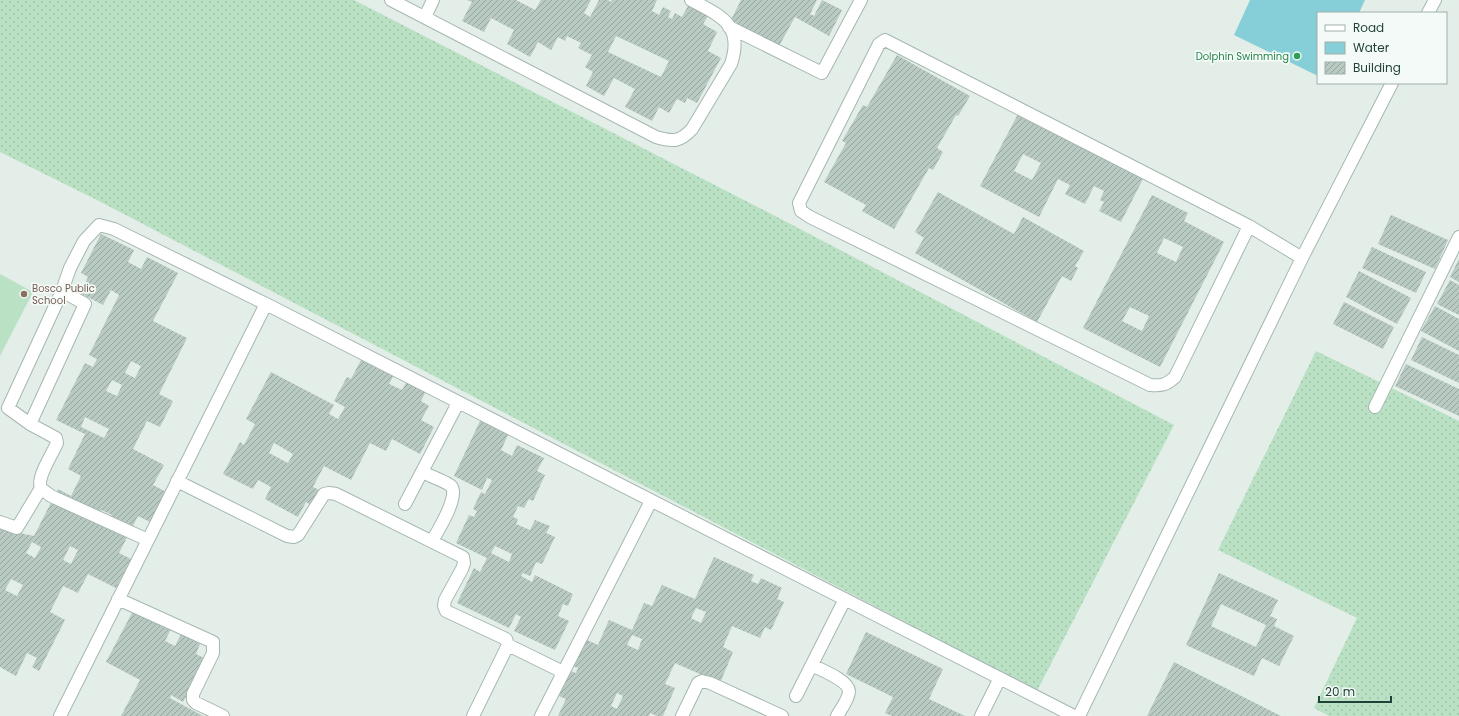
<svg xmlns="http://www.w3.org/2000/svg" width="1459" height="716" font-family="Poppins,sans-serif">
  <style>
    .grass { fill: url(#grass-dots) }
    .garden { fill: #bae1c4 }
    .water { fill: #86ced8 }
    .building { fill: url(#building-hatch); fill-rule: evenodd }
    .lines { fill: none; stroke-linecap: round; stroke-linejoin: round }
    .minor-casing { stroke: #a5b7b0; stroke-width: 14 }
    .minor { stroke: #fff; stroke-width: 12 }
    .leisure-dot { fill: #2e9e5b; stroke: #f4faf7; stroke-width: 1.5 }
    .education-dot { fill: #8d6e63; stroke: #f4faf7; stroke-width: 1.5 }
    .labels { text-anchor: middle; stroke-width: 3.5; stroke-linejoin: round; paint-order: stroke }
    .leisure-label { font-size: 10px; fill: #27864d; stroke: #f4faf7; text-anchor: end }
    .education-label { font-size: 10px; fill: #785e54; stroke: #f4faf7; text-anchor: start }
  </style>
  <defs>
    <pattern id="grass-dots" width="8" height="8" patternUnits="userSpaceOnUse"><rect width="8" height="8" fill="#bae1c4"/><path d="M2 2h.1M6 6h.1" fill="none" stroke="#a0c2a9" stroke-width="1.8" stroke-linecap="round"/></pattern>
    <pattern id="building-hatch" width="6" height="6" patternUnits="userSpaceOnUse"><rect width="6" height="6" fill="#b8cac2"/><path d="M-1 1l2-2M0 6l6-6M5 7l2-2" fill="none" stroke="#95a69f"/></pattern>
  </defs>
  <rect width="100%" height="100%" fill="#e3eee9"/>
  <path class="grass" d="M0,0H354L781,219L1174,425L1037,691L95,199L0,152Z
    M1316,351L1459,421V716H1329L1314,708L1357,618L1218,550Z"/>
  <path class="garden" d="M0,274L33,292L0,356Z"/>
  <path class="water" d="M1250,0H1365L1359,13H1318V76L1234,35Z"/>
  <path class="building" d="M467,0H516L535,10L541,0H591L584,13L590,17L599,0H608L611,2L612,0H657L652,11L659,15L663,7L671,11L668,17L672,19L675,13L682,17L689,4L709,14L703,24L717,32L708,51L721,58L697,103L687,98L685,103L677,99L669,113L659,107L652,121L625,107L635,89L614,78L604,96L586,86L593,72L585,67L592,55L578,48L581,43L567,36L565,41L558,37L551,50L538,42L530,57L507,44L514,30L491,18L484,32L462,21L472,2ZM616,36L669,61L661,77L608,52Z
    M741,0H817L810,14L814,16L822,0L842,10L829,36L795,17L779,46L731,20Z
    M897,55L970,96L958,116L956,115L937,148L943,152L933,170L929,168L894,229L862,211L866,205L824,182L846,143L842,141L863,105L867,107Z
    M1018,114L1143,179L1121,222L1099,211L1104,202L1100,200L1104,191L1094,186L1085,204L1065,194L1070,185L1058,179L1039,217L980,186ZM1023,154L1041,163L1032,180L1014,171Z
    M938,192L1014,234L1023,217L1084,251L1075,266L1078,268L1071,281L1062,276L1037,322L915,253L924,238L915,232Z
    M1152,195L1188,213L1184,221L1224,242L1160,367L1083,328ZM1164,238L1183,247L1176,262L1157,253ZM1130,307L1149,316L1142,331L1122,321Z
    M1391,215L1448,240L1435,269L1378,244Z
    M101,234L134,250L128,262L141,269L147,257L178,273L153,321L187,338L159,394L173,401L160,427L147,421L133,449L164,465L153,485L168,493L152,523L138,516L119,553L131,559L116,588L88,574L78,593L63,586L50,612L65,620L39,671L32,667L37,658L27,653L16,676L0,667V529L34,536L58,489L71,496L81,476L68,469L85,434L56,420L85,363L93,367L97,359L89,355L119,295L111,290L103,305L80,293L88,277L81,273ZM131,361L141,366L135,378L125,373ZM112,380L122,385L117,396L106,391ZM85,417L109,429L104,438L81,427ZM101,510L112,515L105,528L95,523ZM32,542L41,547L35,558L26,553ZM70,546L78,550L71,564L63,560ZM11,579L23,585L17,596L5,590Z
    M1372,247L1426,272L1416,293L1362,268Z
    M1459,259V282L1450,277Z
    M1359,271L1411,298L1397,324L1346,297Z
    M1450,280L1459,285V315L1437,304Z
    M1344,302L1394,327L1383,349L1333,324Z
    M1435,306L1459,319V351L1421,331Z
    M1422,337L1459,355V383L1411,360Z
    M362,358L394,375L389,384L402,390L407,381L426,391L421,401L429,406L421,420L434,427L420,454L392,439L386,451L370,443L351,480L324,466L313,487L321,491L313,506L306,502L298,517L265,499L271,487L258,480L253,489L223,474L240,442L244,445L255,424L246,419L271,372L334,405L329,414L338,419L345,407L334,401L347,377L351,379ZM274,443L293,454L288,463L269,453Z
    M1406,364L1459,389V416L1395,386Z
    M481,419L509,433L501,450L512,456L517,445L544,458L537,471L545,475L533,501L529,499L524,508L518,506L513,517L518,519L516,524L530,530L535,520L550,526L546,533L555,537L542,564L536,562L530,576L523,573L521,576L532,582L535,575L573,594L568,606L563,604L558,616L569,621L555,650L514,631L521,617L516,614L509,628L457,603L474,568L480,572L487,558L456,543L469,515L474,517L477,511L473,509L481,492L485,494L492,480L487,478L482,490L454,476ZM495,546L512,554L509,562L491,553Z
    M714,557L754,575L751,581L758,584L761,578L782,588L777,599L784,602L771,630L765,627L760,638L732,626L723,647L733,652L720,683L675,663L665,684L675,688L663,716H657L650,713L649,716H558L566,699L559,696L570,671L576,673L578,668L573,666L585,639L598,645L609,620L632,630L644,603L652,606L662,585L695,599ZM696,608L706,612L701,623L691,618ZM632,635L642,639L638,650L627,645ZM617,693L623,696L617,709L611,706Z
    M1219,573L1278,600L1270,616L1277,619L1274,626L1294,636L1279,666L1262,658L1254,676L1186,645ZM1221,604L1266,625L1256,647L1211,626Z
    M134,609L171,629L165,641L175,646L181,634L200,644L196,654L206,659L183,702L171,695L170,698L203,716H121L140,680L106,662Z
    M866,632L943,669L929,699L965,716H892L885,713L893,697L846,674Z
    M1174,662L1281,716H1147Z"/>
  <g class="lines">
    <g class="minor-casing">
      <path id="minor" d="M391,0L656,137C673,142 680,142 692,129L731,64C744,25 721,16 691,0
        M1428,13L1435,0
        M425,17L433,0
        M729,27L822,73L861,0
        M1249,226L1175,377C1166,385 1162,386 1150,385L810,217L801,211L799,203L879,44L885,40L1249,226L1302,258
        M1375,407L1459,237
        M30,424L8,408L62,291
        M422,472C428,475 447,482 451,486C460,495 438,531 432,541
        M177,481L287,536L294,537L298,535L324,494L329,493L336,494L463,557L464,563L462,569L445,600L444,606L446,611L506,639L508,645L473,716
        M405,504L458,403
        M0,522L17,528L41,488
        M148,540L51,496C48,493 43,491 41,488C36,478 53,453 57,443L56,438L30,424L85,304L62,291L70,268L84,241L99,225L114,229L266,304L1074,716
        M118,599L213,642V653L193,694V700L196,703L223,716
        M508,645L563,672
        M812,665C821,670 848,680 849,691C849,699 841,709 837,716
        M796,696L845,599
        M60,716L266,304
        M541,716L651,501
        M682,716L698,683L702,681L710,683L782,716
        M981,716L1000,678
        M1079,716L1302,258L1392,83"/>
    </g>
    <use href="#minor" class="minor"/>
  </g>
  <circle class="leisure-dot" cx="1297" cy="56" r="4"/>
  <circle class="education-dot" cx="24" cy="294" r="4"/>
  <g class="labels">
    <g class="leisure-label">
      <text x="1289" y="60">Dolphin Swimming</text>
    </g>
    <g class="education-label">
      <text x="32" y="292">Bosco Public<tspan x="32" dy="12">School</tspan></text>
    </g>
  </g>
  <rect x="1317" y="12" width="130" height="72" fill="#f4faf7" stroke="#a0b0ab"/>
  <rect x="1325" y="25" width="20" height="6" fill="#ffffff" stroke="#a0b0ab"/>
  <text x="1353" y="32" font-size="12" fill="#214238">Road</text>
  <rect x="1325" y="42" width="20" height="12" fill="#86ced8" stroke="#a0b0ab"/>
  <text x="1353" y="52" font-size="12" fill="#214238">Water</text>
  <rect x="1325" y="62" width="20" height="12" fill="url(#building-hatch)" stroke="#a0b0ab"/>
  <text x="1353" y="72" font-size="12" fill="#214238">Building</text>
  <path d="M1319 696v6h72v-6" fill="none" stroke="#214238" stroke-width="2"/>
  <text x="1325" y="696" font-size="12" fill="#214238" stroke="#f4faf7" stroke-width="3" paint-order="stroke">20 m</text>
</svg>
